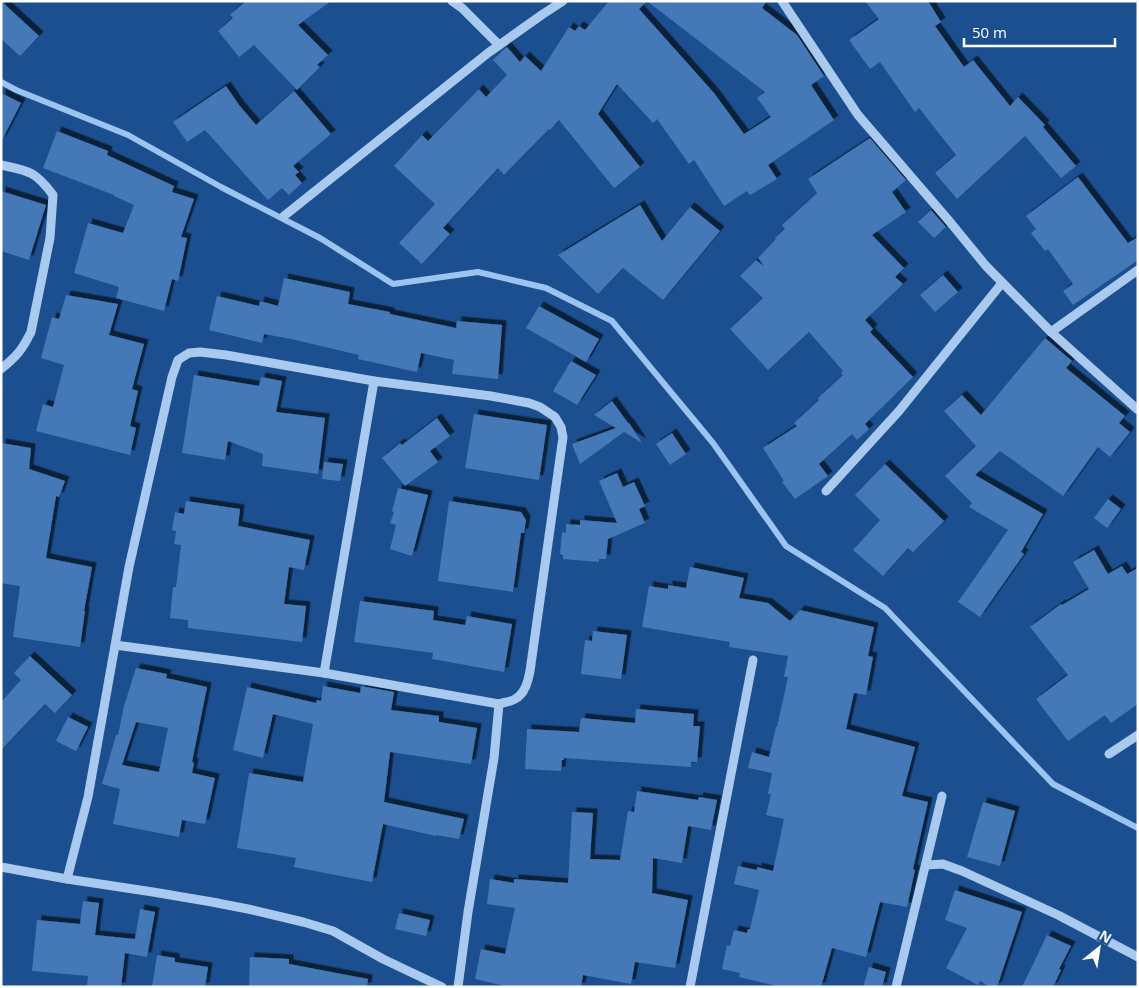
<svg xmlns="http://www.w3.org/2000/svg" width="1139" height="988" viewBox="0 0 1139 988" font-family="'Open Sans',sans-serif">
	<style>
		.lines { fill: none; stroke-linecap: round; stroke-linejoin: round }
		.stream { stroke: #9cc4f0; stroke-width: 6 }
		.building { fill: #4478b7; fill-rule: evenodd; filter: url(#shadow) }
		.minor { stroke: #a9c9ee; stroke-width: 9 }
	</style>
	<defs>
		<filter id="shadow"><feDropShadow dx="4.5" dy="-4.5" stdDeviation="0" flood-color="#0009"/></filter>
	</defs>
	<rect width="100%" height="100%" fill="#1b4f8f"/>
	<g class="lines">
		<path class="stream" d="M1,82L16,90L128,135L221,187L320,238L393,284L478,272L546,288L612,321L713,443L786,546L885,608L1053,784L1138,828"/>
	</g>
	<g class="building">
		<path d="M1,1L39,36L20,56L1,39Z"/>
		<path d="M246,1H331L298,25L328,55L317,65L320,67L297,90L254,45L239,57L218,31L233,18L230,15Z"/>
		<path d="M609,1H647L639,9L714,93L744,134L771,117L757,98L765,92L647,1H767L762,8L797,35L824,76L811,85L834,120L768,165L777,179L750,195L747,191L724,206L694,160L689,164L657,119L653,123L617,84L598,114L640,167L614,188L559,120L550,130L549,129L504,175L498,168L443,228L450,234L422,264L399,243L435,204L394,166L422,135L428,141L479,89L486,97L507,75L493,60L503,50L507,47L520,62L525,56L541,71L569,27L575,31L579,26L585,30Z"/>
		<path d="M865,1H928L941,22L935,26L964,67L973,60L1010,106L1018,97L1045,125L1043,127L1076,166L1061,178L1025,136L957,199L935,173L956,155L919,108L915,112L880,62L870,69L849,40L879,19Z"/>
		<path d="M226,86L239,105L256,125L294,91L331,134L293,166L299,172L295,175L302,183L289,195L282,188L268,200L205,130L187,142L173,122Z"/>
		<path d="M1,93L21,103L1,142Z"/>
		<path d="M57,131L108,151L107,155L174,186L172,192L194,199L181,237L187,238L178,281L172,279L164,311L116,298L119,287L74,273L88,223L123,233L134,205L114,196V195L43,168Z"/>
		<path d="M870,138L906,180L892,192L906,212L872,235L904,268L895,277L903,284L865,320L873,329L870,332L913,377L865,424L869,429L857,440L852,434L819,464L828,476L795,499L782,482L784,481L763,448L797,426L794,423L819,400L818,398L843,375L841,373L843,371L809,332L768,370L730,329L763,298L740,276L756,260L764,266L758,258L776,239L775,238L785,229L782,225L817,193L808,179Z"/>
		<path d="M1078,177L1128,243L1138,237V260L1073,305L1063,291L1073,284L1048,249L1045,251L1031,233L1036,229L1026,216Z"/>
		<path d="M1,191L46,205L29,260L1,251Z"/>
		<path d="M640,205L662,241L690,207L720,231L663,300L623,268L598,294L558,255Z"/>
		<path d="M931,210L946,227L934,238L918,222Z"/>
		<path d="M943,275L958,292L935,312L920,295Z"/>
		<path d="M284,278L350,292L348,304L390,312V314L456,328L457,321L502,325L498,379L452,374L454,360L421,353L417,372L358,359L359,355L291,339L264,334L262,343L209,330L217,296L259,306L260,301L278,306Z"/>
		<path d="M66,295L118,304L109,335L144,344L132,389L138,391L130,426L136,428L130,455L36,431L43,404L53,407L64,365L41,358L52,317L59,319Z"/>
		<path d="M539,306L599,339L586,362L526,328Z"/>
		<path d="M1045,338L1072,361L1066,368L1125,416L1119,423L1130,432L1110,457L1098,447L1063,496L1000,451L975,475L1043,514L1021,552L1024,554L980,617L958,602L1008,530L969,507L972,503L945,476L976,446L944,411L962,395L981,415Z"/>
		<path d="M571,361L596,375L577,405L553,391Z"/>
		<path d="M194,375L259,386L261,377L282,381L276,412L325,418L318,474L262,466L263,454L228,441L225,460L182,453Z"/>
		<path d="M612,401L628,423H629L642,443L624,432L580,464L572,444L616,428L594,415Z"/>
		<path d="M474,414L547,425L539,480L465,468Z"/>
		<path d="M437,418L450,436L430,451L438,462L405,486L382,458L400,443L402,445Z"/>
		<path d="M672,433L686,454L670,465L656,444Z"/>
		<path d="M1,443L31,448L29,469L65,481L59,497L56,496L46,558L92,567L84,611H85L80,647L13,637L20,586L1,583Z"/>
		<path d="M324,462L343,464L340,481L322,479Z"/>
		<path d="M885,464L944,521L913,552L908,548L883,576L853,550L880,520L855,495Z"/>
		<path d="M617,473L623,487L634,482L645,506L639,509L645,523L608,539L606,559H599V562L563,559V555L560,554L562,532L566,533V524L580,525V520L617,523L599,481Z"/>
		<path d="M398,488L428,495L412,556L390,549L396,525L390,523L394,512L392,511Z"/>
		<path d="M1108,499L1121,509L1107,528L1094,518Z"/>
		<path d="M186,501L240,509L238,526L310,540L304,570L289,567L284,604L306,606L302,642L188,628V620L170,618L173,587H176L181,545L174,544L176,531L172,530L175,512L184,514Z"/>
		<path d="M449,501L521,512L526,520L524,533H521L513,592L438,581Z"/>
		<path d="M1094,550L1108,574L1122,566L1127,574L1138,568V704L1111,723L1105,715L1068,741L1036,699L1068,675L1030,627L1061,604L1062,605L1089,589L1073,562Z"/>
		<path d="M690,567L744,578L739,598L768,603L790,621L800,610L874,627L868,656L873,657L866,695L854,693L846,729L915,747L902,796L928,802L913,869L915,870L907,907L880,902L866,957L832,948L821,987H781L739,977L740,973L722,969L727,945L730,946L734,930L747,933L748,929H750L759,890L734,884L738,866L757,870V867L773,871L784,819L766,815L771,794H768L772,773L748,768L752,752L769,757L776,727H777L788,677H784L788,656L729,647L730,642L642,627L649,586L668,589V585L686,588Z"/>
		<path d="M360,601L434,611L433,620L465,625L467,616L512,624L504,672L432,659L433,653L354,642Z"/>
		<path d="M593,631L627,635L621,679L581,674L585,640L592,641Z"/>
		<path d="M30,656L72,695L55,713L45,704L1,750V702L21,680L14,673Z"/>
		<path d="M136,668L167,674L166,678L207,687L192,762L194,763L192,773L215,778L205,824L182,820L179,837L113,824L120,789L102,784L116,735H118L124,706ZM136,722L168,728L159,772L122,765Z"/>
		<path d="M323,686L360,693L361,686L394,692L391,710L439,716V722L477,728L471,764L390,752L384,802L464,819L459,839L436,835V836L383,824L372,882L294,867L296,858L237,848L249,773L303,782L313,724L273,714L263,758L233,750L247,687L316,703L317,700L321,701Z"/>
		<path d="M636,709L694,714L693,726H700L697,762H691V767L564,758V760H562L561,771L525,769L527,729L579,732L581,718L635,723Z"/>
		<path d="M68,717L88,727L76,751L56,741Z"/>
		<path d="M637,791L698,800L699,797L717,800L711,830L688,826L682,863L653,858L652,893L688,900L675,968L635,962L631,984L583,975L581,987H509L475,979L481,949L505,954L515,908L487,904L490,879L514,883V879L568,883L572,812L593,813L590,859L620,860L628,811L634,812Z"/>
		<path d="M983,802L1015,811L1000,866L967,857Z"/>
		<path d="M955,890L1022,912L997,987H990L980,981L978,985L946,968L967,928L945,920Z"/>
		<path d="M83,901L99,903L95,935L135,939L140,909L155,912L147,957L125,953L121,987H87L88,976L32,971L37,920L80,924Z"/>
		<path d="M399,913L430,920L426,936L395,929Z"/>
		<path d="M1047,935L1071,946L1059,969L1061,970L1053,987H1022Z"/>
		<path d="M157,955L175,958V962L208,967L205,987H152Z"/>
		<path d="M250,957L289,959V964L368,979L367,987H249Z"/>
		<path d="M869,967L886,972L882,987H863Z"/>
	</g>
	<g class="lines">
		<g class="minor">
			<path d="M452,1L462,8L499,45"/>
			<path d="M782,1L858,115L950,222L986,266L1051,332L1138,410"/>
			<path d="M1,165C29,171 35,171 53,195L50,238L31,332C22,350 17,356 1,369"/>
			<path d="M284,216L488,53L543,14L563,1"/>
			<path d="M1051,332L1138,270"/>
			<path d="M826,491L899,411L1002,283"/>
			<path d="M324,673L374,381"/>
			<path d="M1109,754L1138,735"/>
			<path d="M926,865L943,864L962,871L1058,915L1138,957"/>
			<path d="M1,867L67,879L153,892L212,902L248,909L303,922L333,931L383,959L442,987"/>
			<path d="M67,879L88,797L129,567L172,377L178,360L189,353L200,352L226,355L374,381L491,396L529,403L540,407L555,417L561,427L563,437L530,671C528,681 525,694 515,699C511,702 504,702 499,704L324,673L115,645"/>
			<path d="M458,987L468,912L494,758L499,704"/>
			<path d="M690,987L753,660"/>
			<path d="M896,987L942,796"/>
		</g>
	</g>
	<rect width="1139" height="988" fill="none" stroke="#ffffff" stroke-width="5"/>
	<g transform="translate(1099 948) rotate(30)" stroke="#1b4f8f" stroke-width="4" paint-order="stroke">
	<path d="M0-4L9 19L0 12L-9 19Z" fill="#ffffff"/>
	<text y="-8" font-size="14" font-weight="bold" text-anchor="middle" fill="#ffffff">N</text>
	</g>
	<path d="M964 38v8h151v-8" fill="none" stroke="#ffffff" stroke-width="2.5"/>
	<text x="972" y="38" font-size="15" fill="#ffffff" stroke="#1b4f8f" stroke-width="4" paint-order="stroke">50 m</text>
</svg>
